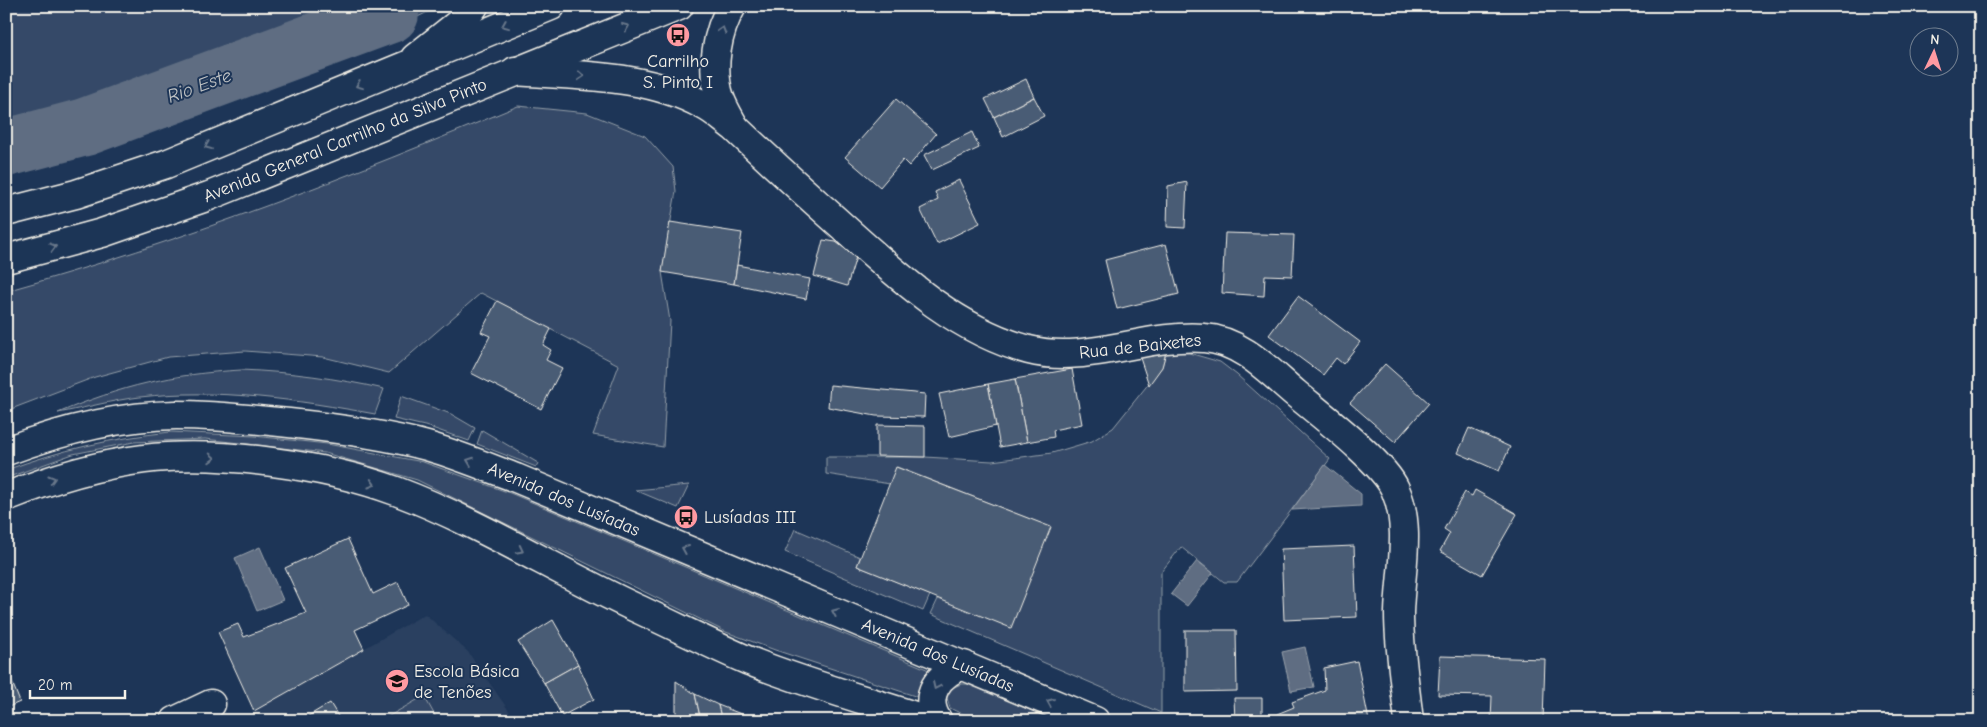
<svg xmlns="http://www.w3.org/2000/svg" width="1987" height="727" viewBox="0 0 1987 727" font-family="'Comic Neue',sans-serif">
	<style>
		.built { fill: #2a4060 }
		.green { fill: #354a67; stroke: #949ea8 }
		.water { fill: #5e6d82; stroke: #9aa2ab }
		.lines { fill: none; stroke-linecap: round; stroke-linejoin: round }
		.river { stroke: #5e6d82; stroke-width: 58 }
		.building { fill: #485b74; stroke: #f4f1e8 }
		.street-casing { stroke: #f4f1e8; stroke-width: 31 }
		.secondary-casing { stroke: #f4f1e8; stroke-width: 31 }
		.primary-casing { stroke: #f4f1e8; stroke-width: 31 }
		.street { stroke: #1d3557; stroke-width: 28 }
		.secondary { stroke: #1d3557; stroke-width: 28 }
		.primary { stroke: #1d3557; stroke-width: 28 }
		.oneway { stroke: #68778a }
		.labels { text-anchor: middle; stroke-width: 4; stroke-linejoin: round; paint-order: stroke }
		.poi-label { font-size: 18px; fill: #f4f1e8; stroke: #1d3557; text-anchor: start }
		.street-label { font-size: 18px; fill: #f4f1e8; stroke: #1d3557 }
		.water-label { font-size: 19px; font-style: italic; fill: #c0c3c4; stroke: #1d3557 }
	</style>
	<rect width="100%" height="100%" fill="#1d3557"/>
	<filter id="ink" filterUnits="userSpaceOnUse"><feTurbulence type="fractalNoise" baseFrequency=".02" numOctaves="2"/><feDisplacementMap in="SourceGraphic" scale="10" xChannelSelector="R" yChannelSelector="G"/><feConvolveMatrix kernelMatrix="1 2 1 2 8 2 1 2 1" color-interpolation-filters="sRGB"/></filter>
	<g filter="url(#ink)">
		<path class="built" d="M425,614L468,652L516,721H260L254,711Z"/>
		<g class="green">
			<path d="M6,6H440L307,71L169,126L6,170Z"/>
			<path d="M518,106L587,113L645,136L673,167L676,191L662,272L670,321L663,447L593,435L619,365L481,293L389,373L323,357L245,351L168,357L95,377L6,411V291C182,242 350,176 518,106Z"/>
			<path d="M1166,352L1189,353L1220,362L1237,375L1330,459L1237,582H1224L1181,547L1161,572V713L931,614L938,599L1050,527L897,467L890,484L826,474V457H925L992,461L1052,453L1092,441L1113,428L1162,367Z"/>
			<path d="M241,370C290,372 336,378 384,389L375,414C298,400 218,388 140,397C113,400 85,408 58,413C121,386 172,374 241,370Z"/>
			<path d="M401,396L451,414L475,428L469,441L429,427L394,419Z"/>
			<path d="M482,430L538,463L536,467L477,444Z"/>
			<path d="M170,432L254,436L327,444L423,462L510,493L929,670L918,697L775,650L726,632L417,480L325,453L205,439L134,442L73,454L6,478V470C60,450 113,438 170,432Z"/>
			<path d="M689,485L678,508L635,490Z"/>
			<path d="M795,529L860,557L857,566L930,595L923,611L785,552Z"/>
			<path d="M961,684H967L1044,716L1042,721C1010,721 978,724 950,708L947,698L950,689Z"/>
			<path d="M424,696L438,721H385L384,719Z"/>
		</g>
		<g class="water">
			<path d="M1325,465L1361,494V506L1292,510Z"/>
			<path d="M260,547L283,600L257,611L235,558Z"/>
			<path d="M1197,561L1213,573L1187,606L1171,594Z"/>
			<path d="M1305,647L1314,687L1291,691L1282,652Z"/>
		</g>
		<g class="lines">
			<path class="river" d="M6,148L85,127L390,14"/>
		</g>
		<g class="building">
			<path d="M1026,79L1034,97L994,117L985,99Z"/>
			<path d="M1034,97L1044,116L1003,137L994,117Z"/>
			<path d="M896,99L936,134L909,166L903,160L880,187L845,157Z"/>
			<path d="M972,132L979,148L932,170L924,155Z"/>
			<path d="M959,180L980,223L937,244L920,209L938,200L935,192Z"/>
			<path d="M1187,182L1185,228L1167,227L1168,186Z"/>
			<path d="M670,222L742,233L734,284L662,272Z"/>
			<path d="M1225,233L1294,235L1292,276L1265,275L1264,296L1222,293Z"/>
			<path d="M823,240L836,242L856,257L847,286L814,276Z"/>
			<path d="M1166,244L1179,294L1117,309L1105,260Z"/>
			<path d="M737,265L810,279L806,299L734,284Z"/>
			<path d="M1298,296L1360,342L1343,364L1336,358L1323,375L1269,335Z"/>
			<path d="M497,301L551,329L543,345L551,350L546,360L562,368L541,409L471,373L490,336L481,332Z"/>
			<path d="M1166,352L1162,367L1149,385L1139,355Z"/>
			<path d="M1385,364L1429,403L1395,442L1350,403Z"/>
			<path d="M1072,369L1082,424L1053,430L1054,437L1027,442L1015,379Z"/>
			<path d="M1015,379L1027,442L1000,447L988,384Z"/>
			<path d="M988,384L996,426L949,437L939,394Z"/>
			<path d="M830,385L925,394L924,417L876,416L828,407Z"/>
			<path d="M877,425L925,426V457L877,456Z"/>
			<path d="M1469,428L1510,447L1499,471L1458,453Z"/>
			<path d="M896,467L1051,527L1011,628L857,566Z"/>
			<path d="M1475,490L1517,514L1482,575L1440,551L1450,533L1444,529L1465,492L1472,496Z"/>
			<path d="M348,539L373,594L398,582L408,605L355,630L364,649L254,711L218,632L238,624L244,637L306,613L285,568Z"/>
			<path d="M1354,546L1357,617L1284,620L1281,549Z"/>
			<path d="M553,620L578,664L544,683L518,642Z"/>
			<path d="M1185,630H1236L1237,691L1185,692Z"/>
			<path d="M1440,656L1545,659L1543,721H1491L1492,696L1438,695Z"/>
			<path d="M1357,661L1369,721H1280L1277,714L1294,707L1292,702L1325,690L1324,668Z"/>
			<path d="M578,664L594,699L562,716L544,683Z"/>
			<path d="M6,667L20,702L6,708Z"/>
			<path d="M676,681L695,694L701,721H676Z"/>
			<path d="M695,694L718,705L722,721H701Z"/>
			<path d="M1234,698H1262V721H1235Z"/>
			<path d="M330,703L341,721H300Z"/>
			<path d="M718,705L746,716L747,721H722Z"/>
			<path d="M7,707L13,721H6Z"/>
			<path d="M746,716L769,721H747Z"/>
		</g>
		<g class="lines">
			<g class="street-casing">
				<g id="street">
					<path d="M732,6C717,31 710,69 720,98C723,107 729,117 734,126"/>
					<path d="M415,58L463,20L474,6"/>
					<path d="M515,71C578,76 647,74 703,105C714,110 724,120 734,127C770,161 805,193 841,225C897,275 954,330 1029,350C1087,365 1146,333 1204,338C1240,340 1269,371 1295,393C1320,414 1383,462 1395,489C1412,527 1400,573 1399,613C1399,649 1405,685 1409,721"/>
					<path d="M175,721L211,704"/>
				</g>
			</g>
			<g class="secondary-casing">
				<g id="secondary">
					<path d="M6,451C60,431 118,416 176,415C214,415 252,419 289,423C335,428 383,434 427,446C458,455 487,467 516,478L1095,721"/>
					<path d="M6,497C50,479 96,465 144,459C219,450 325,465 396,491C479,522 556,571 636,608C673,625 710,644 747,660C807,684 869,701 930,721"/>
					<path d="M938,721C921,696 939,673 964,665"/>
				</g>
			</g>
			<g class="primary-casing">
				<g id="primary">
					<path d="M6,212L76,194L166,164L551,6"/>
					<path d="M6,259L102,233L209,196L679,6"/>
				</g>
			</g>
			<use href="#street" class="street"/>
			<use href="#secondary" class="secondary"/>
			<use href="#primary" class="primary"/>
		</g>
		<defs><path id="oneway-chevron" d="M-2-3.5L2.5 0L-2 3.5" fill="none" stroke-width="1.6" stroke-linecap="round" stroke-linejoin="round" transform="scale(1.25)"/></defs>
		<g class="oneway">
			<use href="#oneway-chevron" transform="translate(505 25) rotate(158)"/>
			<use href="#oneway-chevron" transform="translate(626 27) rotate(-22)"/>
			<use href="#oneway-chevron" transform="translate(722 30) rotate(-73)"/>
			<use href="#oneway-chevron" transform="translate(581 76) rotate(5)"/>
			<use href="#oneway-chevron" transform="translate(359 85) rotate(158)"/>
			<use href="#oneway-chevron" transform="translate(208 146) rotate(158)"/>
			<use href="#oneway-chevron" transform="translate(53 247) rotate(-15)"/>
			<use href="#oneway-chevron" transform="translate(212 458) rotate(3)"/>
			<use href="#oneway-chevron" transform="translate(470 461) rotate(-159)"/>
			<use href="#oneway-chevron" transform="translate(52 479) rotate(-16)"/>
			<use href="#oneway-chevron" transform="translate(372 484) rotate(16)"/>
			<use href="#oneway-chevron" transform="translate(685 549) rotate(-157)"/>
			<use href="#oneway-chevron" transform="translate(520 550) rotate(27)"/>
			<use href="#oneway-chevron" transform="translate(835 612) rotate(-157)"/>
			<use href="#oneway-chevron" transform="translate(936 686) rotate(115)"/>
			<use href="#oneway-chevron" transform="translate(1050 702) rotate(-157)"/>
		</g>
	</g>
	<defs>
		<g id="bus-disc" transform="scale(1.25)"><circle r="9.5" fill="#ff9aa2" stroke="#1d3557"/><path d="M-5-6H5V4H4V6H2V4H-2V6H-4V4H-5ZM-3.5-4V0h7V-4ZM-3.5 1.2v1.5H-2V1.2ZM2 1.2v1.5H3.5V1.2Z" fill="#111"/></g>
		<g id="school-disc" transform="scale(1.25)"><circle r="9.5" fill="#ff9aa2" stroke="#1d3557"/><path d="M0-5L7-2L0 1L-7-2ZM-4 1L0 2.5L4 1V4Q0 6-4 4Z" fill="#111"/></g>
	</defs>
	<g fill-rule="evenodd">
		<use href="#bus-disc" x="678" y="35"/>
		<use href="#bus-disc" x="686" y="517"/>
		<use href="#school-disc" x="397" y="681"/>
	</g>
	<g class="labels">
		<g class="poi-label">
			<text x="678" y="67" text-anchor="middle">Carrilho<tspan x="678" dy="21">S. Pinto I</tspan></text>
			<text x="704" y="523">Lusíadas III</text>
			<text x="414" y="677">Escola Básica<tspan x="414" dy="21">de Tenões</tspan></text>
		</g>
		<g class="street-label">
			<text transform="translate(345 140) rotate(-22)" y="6">Avenida General Carrilho da Silva Pinto</text>
			<text transform="translate(1140 346) rotate(-6)" y="6">Rua de Baixetes</text>
			<text transform="translate(564 499) rotate(23)" y="6">Avenida dos Lusíadas</text>
			<text transform="translate(938 655) rotate(23)" y="6">Avenida dos Lusíadas</text>
		</g>
		<g class="water-label">
			<text transform="translate(199 85) rotate(-20)" y="7">Rio Este</text>
		</g>
	</g>
	<rect width="1987" height="727" fill="none" stroke="#1d3557" stroke-width="25"/>
	<rect x="12" y="12" width="1962" height="702" fill="none" stroke="#f4f1e8" stroke-width="2" filter="url(#ink)"/>
	<g transform="translate(1934 52) rotate(4)"><circle r="24" fill="#1d3557" stroke="#738091"/>
	<path d="M0-4L9 19L0 12L-9 19Z" fill="#ff9aa2"/>
	<text y="-8" font-size="14" font-weight="bold" text-anchor="middle" fill="#f4f1e8">N</text>
	</g>
	<path d="M30 690v8h95v-8" fill="none" stroke="#f4f1e8" stroke-width="2.5"/>
	<text x="38" y="690" font-size="15" fill="#f4f1e8" stroke="#1d3557" stroke-width="4" paint-order="stroke">20 m</text>
</svg>
